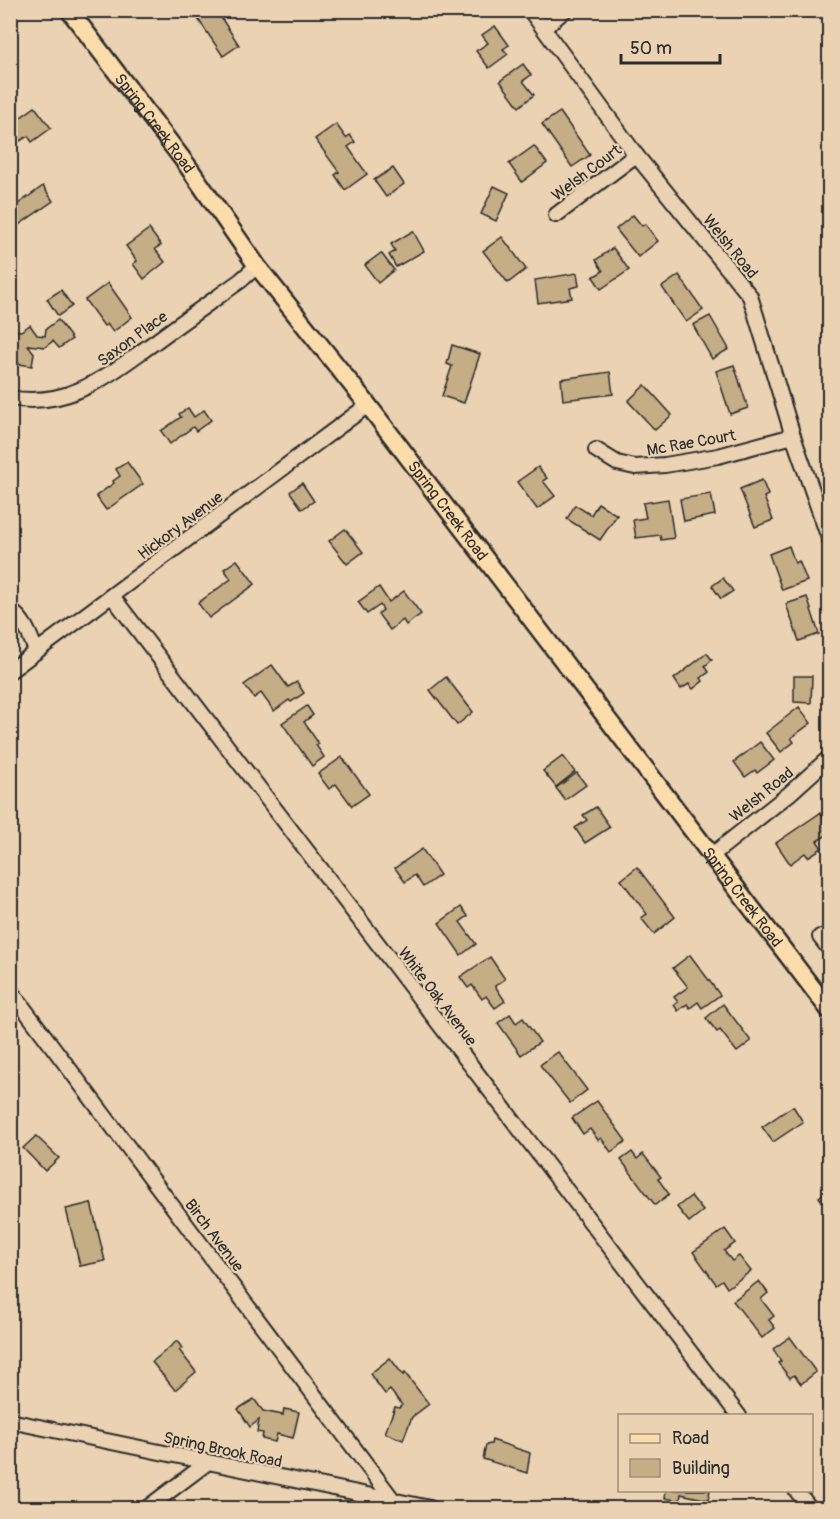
<svg xmlns="http://www.w3.org/2000/svg" width="840" height="1519" viewBox="0 0 840 1519" font-family="Pangolin,sans-serif">
	<style>
		.building { fill: #c5ad86; stroke: #2b2b2b; stroke-width: 1.5 }
		.lines { fill: none; stroke-linecap: round; stroke-linejoin: round }
		.minor-casing { stroke: #2b2b2b; stroke-width: 18 }
		.major-casing { stroke: #2b2b2b; stroke-width: 21 }
		.minor { stroke: #ead2b2; stroke-width: 14 }
		.major { stroke: #fddcac; stroke-width: 16 }
		.labels { text-anchor: middle; stroke-width: 4.5; stroke-linejoin: round; paint-order: stroke }
		.street-label { font-size: 16px; fill: #2b2b2b; stroke: #ead2b2 }
	</style>
	<rect width="100%" height="100%" fill="#ead2b2"/>
	<filter id="ink" filterUnits="userSpaceOnUse"><feTurbulence type="fractalNoise" baseFrequency=".0167" numOctaves="2"/><feDisplacementMap in="SourceGraphic" scale="12" xChannelSelector="R" yChannelSelector="G"/><feConvolveMatrix kernelMatrix="1 2 1 2 8 2 1 2 1" color-interpolation-filters="sRGB"/></filter>
	<g filter="url(#ink)">
		<g class="building">
			<path d="M192,10H216L239,45L223,56Z"/>
			<path d="M495,26L509,45L503,49L508,54L489,68L476,51L488,43L482,35Z"/>
			<path d="M523,64L531,75L523,81L534,95L519,107L500,81Z"/>
			<path d="M35,107L51,128L32,142L28,136L20,141L10,128V125Z"/>
			<path d="M560,112L590,155L572,167L542,124Z"/>
			<path d="M336,124L346,138L350,135L355,142L348,147L367,174L345,190L335,175L339,172L315,139Z"/>
			<path d="M534,146L547,163L522,182L509,164Z"/>
			<path d="M393,168L404,184L386,197L374,180Z"/>
			<path d="M43,186L53,201L10,231V210Z"/>
			<path d="M494,186L509,193L496,221L481,214Z"/>
			<path d="M633,215L642,226L645,224L658,241L638,257L616,229Z"/>
			<path d="M149,229L161,245L155,249L165,262L144,279L133,264L137,261L126,246Z"/>
			<path d="M413,231L424,251L396,267L389,255L395,251L391,244Z"/>
			<path d="M502,237L526,269L508,283L483,251Z"/>
			<path d="M613,248L629,270L601,289L593,277L603,271L596,260Z"/>
			<path d="M381,253L394,270L378,283L365,265Z"/>
			<path d="M577,273L579,286L570,288L572,298L538,303L535,280Z"/>
			<path d="M679,275L703,310L686,322L662,287Z"/>
			<path d="M108,283L132,317L113,332L107,324L104,326L85,300Z"/>
			<path d="M61,290L72,306L58,316L47,299Z"/>
			<path d="M710,316L729,349L712,359L693,325Z"/>
			<path d="M58,320L72,339L59,348L53,341L45,347L28,345L34,353L32,366L19,364L16,359L10,358V332L14,330L21,331L30,325L37,335L45,336L46,329Z"/>
			<path d="M452,345L480,354L464,403L442,396L452,366L447,364Z"/>
			<path d="M734,365L748,408L730,414L716,371Z"/>
			<path d="M610,372L613,394L563,400L561,379Z"/>
			<path d="M645,385L672,415L655,430L628,401Z"/>
			<path d="M188,408L194,417L204,410L211,420L196,431L193,427L170,444L161,431L181,417L179,414Z"/>
			<path d="M127,462L143,484L106,510L96,496L114,483L113,481L120,476L116,469Z"/>
			<path d="M538,467L547,478L543,481L555,496L537,509L517,482Z"/>
			<path d="M762,480L768,495L764,497L773,520L755,527L740,489Z"/>
			<path d="M302,483L314,501L302,509L290,492Z"/>
			<path d="M711,494L715,515L684,521L680,499Z"/>
			<path d="M668,499L674,538L661,540L660,535L636,538L633,520L646,518L643,503Z"/>
			<path d="M598,503L617,515L600,540L567,519L575,505L591,515Z"/>
			<path d="M345,529L363,552L347,564L329,541Z"/>
			<path d="M789,546L795,563L799,561L807,581L782,590L769,554Z"/>
			<path d="M237,560L255,584L209,618L198,603L231,579L224,569Z"/>
			<path d="M723,578L733,591L721,599L712,586Z"/>
			<path d="M379,587L389,602L404,591L421,614L406,625L403,620L390,630L378,614L383,610L380,605L367,614L358,602Z"/>
			<path d="M807,597L819,634L799,641L786,604Z"/>
			<path d="M707,653L712,660L705,666L709,672L701,678L703,681L693,689L689,684L681,689L674,679Z"/>
			<path d="M272,665L288,687L297,682L304,693L291,702L289,700L274,711L261,693L254,698L244,685Z"/>
			<path d="M794,676H812L811,703L794,702Z"/>
			<path d="M446,677L473,712L457,725L430,690Z"/>
			<path d="M307,706L313,715L304,722L319,744L316,745L324,757L312,766L282,723Z"/>
			<path d="M799,707L811,723L791,738L794,742L781,752L766,733Z"/>
			<path d="M760,742L774,760L757,773L755,770L745,777L734,762Z"/>
			<path d="M563,756L575,772L556,787L543,771Z"/>
			<path d="M342,757L369,794L352,806L336,784L329,789L318,774Z"/>
			<path d="M577,773L586,785L565,800L556,788Z"/>
			<path d="M596,807L610,827L585,843L575,828L587,820L583,815Z"/>
			<path d="M820,813L830,827V833L817,841L822,848L808,857L805,853L790,864L776,843Z"/>
			<path d="M422,849L440,875L423,887L415,875L405,882L395,868Z"/>
			<path d="M637,867L675,917L654,934L641,918L647,914L621,880Z"/>
			<path d="M461,907L468,916L460,922L476,944L461,955L439,923Z"/>
			<path d="M690,955L720,995L702,1008L698,1002L690,1008L687,1004L678,1011L674,1005L678,1002L674,997L688,987L673,968Z"/>
			<path d="M490,957L505,979L495,986L505,1001L495,1008L486,996L482,999L472,985L468,988L460,977Z"/>
			<path d="M723,1004L751,1041L737,1052L720,1030L717,1032L706,1018Z"/>
			<path d="M510,1014L516,1023L523,1018L540,1042L521,1055L498,1023Z"/>
			<path d="M558,1052L587,1090L570,1103L540,1065Z"/>
			<path d="M597,1101L626,1141L611,1152L601,1138L598,1140L590,1129L583,1134L572,1118Z"/>
			<path d="M793,1106L803,1122L773,1142L762,1127Z"/>
			<path d="M36,1136L59,1158L45,1171L23,1148Z"/>
			<path d="M632,1152L637,1159L643,1154L661,1177L658,1179L669,1194L655,1205L621,1160Z"/>
			<path d="M825,1192L830,1198V1201L825,1205L819,1197Z"/>
			<path d="M691,1196L703,1211L689,1222L677,1207Z"/>
			<path d="M91,1203L105,1261L80,1266L66,1209Z"/>
			<path d="M725,1229L735,1243L724,1251L732,1261L739,1256L751,1271L727,1288L722,1280L716,1284L693,1252Z"/>
			<path d="M759,1281L768,1293L761,1299L774,1316L769,1320L775,1328L762,1338L733,1301Z"/>
			<path d="M790,1337L816,1372L801,1384L794,1375L790,1378L778,1363L781,1361L773,1349Z"/>
			<path d="M177,1341L182,1348L179,1350L196,1372L175,1390L152,1362Z"/>
			<path d="M390,1358L403,1375L405,1373L429,1404L412,1417L403,1440L385,1433L395,1407L399,1408L402,1405L390,1390L385,1394L370,1374Z"/>
			<path d="M254,1399L263,1411L283,1415L284,1409L299,1412L293,1438L277,1434L275,1442L262,1439L263,1433L257,1432L259,1420L250,1427L238,1409Z"/>
			<path d="M492,1440L530,1453L527,1473L483,1459L486,1445L491,1444Z"/>
			<path d="M666,1490H710L708,1500L681,1494L680,1501L665,1498Z"/>
		</g>
		<g class="lines">
			<g class="minor-casing">
				<g id="minor">
					<path d="M530,10L636,155L750,296L793,436L830,541"/>
					<path d="M544,28L565,10"/>
					<path d="M556,215L636,155"/>
					<path d="M10,398C70,409 109,374 155,342C183,321 212,301 240,281L257,266"/>
					<path d="M596,450L617,463L635,467L665,465L718,456L793,436"/>
					<path d="M112,596L739,1416"/>
					<path d="M10,610C25,620 30,636 36,651"/>
					<path d="M10,671L368,405"/>
					<path d="M712,855L789,794L830,757"/>
					<path d="M820,937L830,950"/>
					<path d="M10,990L393,1500"/>
					<path d="M10,1421L430,1508"/>
					<path d="M796,1490L810,1508"/>
					<path d="M147,1508L207,1463"/>
				</g>
			</g>
			<g class="major-casing">
				<g id="major">
					<path id="s1" d="M69,10L187,165L257,266L368,405L830,1011"/>
				</g>
			</g>
			<use href="#minor" class="minor"/>
			<use href="#major" class="major"/>
		</g>
	</g>
	<g class="labels">
		<g class="street-label">
			<text dy="6" stroke="none"><textPath href="#s1" startOffset="142">Spring Creek Road</textPath></text>
			<text transform="translate(586 172) rotate(-37)" y="6">Welsh Court</text>
			<text transform="translate(731 246) rotate(51)" y="6">Welsh Road</text>
			<text transform="translate(132 338) rotate(-36)" y="6">Saxon Place</text>
			<text transform="translate(691 442) rotate(-10)" y="6">Mc Rae Court</text>
			<text dy="6" stroke="none"><textPath href="#s1" startOffset="628">Spring Creek Road</textPath></text>
			<text transform="translate(180 525) rotate(-37)" y="6">Hickory Avenue</text>
			<text transform="translate(761 794) rotate(-39)" y="6">Welsh Road</text>
			<text dy="6" stroke="none"><textPath href="#s1" startOffset="1114">Spring Creek Road</textPath></text>
			<text transform="translate(438 996) rotate(53)" y="6">White Oak Avenue</text>
			<text transform="translate(215 1235) rotate(53)" y="6">Birch Avenue</text>
			<text transform="translate(223 1449) rotate(12)" y="6">Spring Brook Road</text>
		</g>
	</g>
	<rect width="840" height="1519" fill="none" stroke="#ead2b2" stroke-width="36"/>
	<rect x="18" y="18" width="804" height="1483" fill="none" stroke="#2b2b2b" stroke-width="2" filter="url(#ink)"/>
	<rect x="618" y="1414" width="195" height="78" fill="#ead2b2" stroke="#9e8f7c" stroke-width="1.5"/>
	<rect x="630" y="1434" width="30" height="9" fill="#fddcac" stroke="#9e8f7c" stroke-width="1.5"/>
	<text x="672" y="1444" font-size="18" fill="#2b2b2b">Road</text>
	<rect x="630" y="1459" width="30" height="18" fill="#c5ad86" stroke="#9e8f7c" stroke-width="1.5"/>
	<text x="672" y="1474" font-size="18" fill="#2b2b2b">Building</text>
	<path d="M621 54v9h99v-9" fill="none" stroke="#2b2b2b" stroke-width="3"/>
	<text x="630" y="54" font-size="18" fill="#2b2b2b" stroke="#ead2b2" stroke-width="4.5" paint-order="stroke">50 m</text>
</svg>
